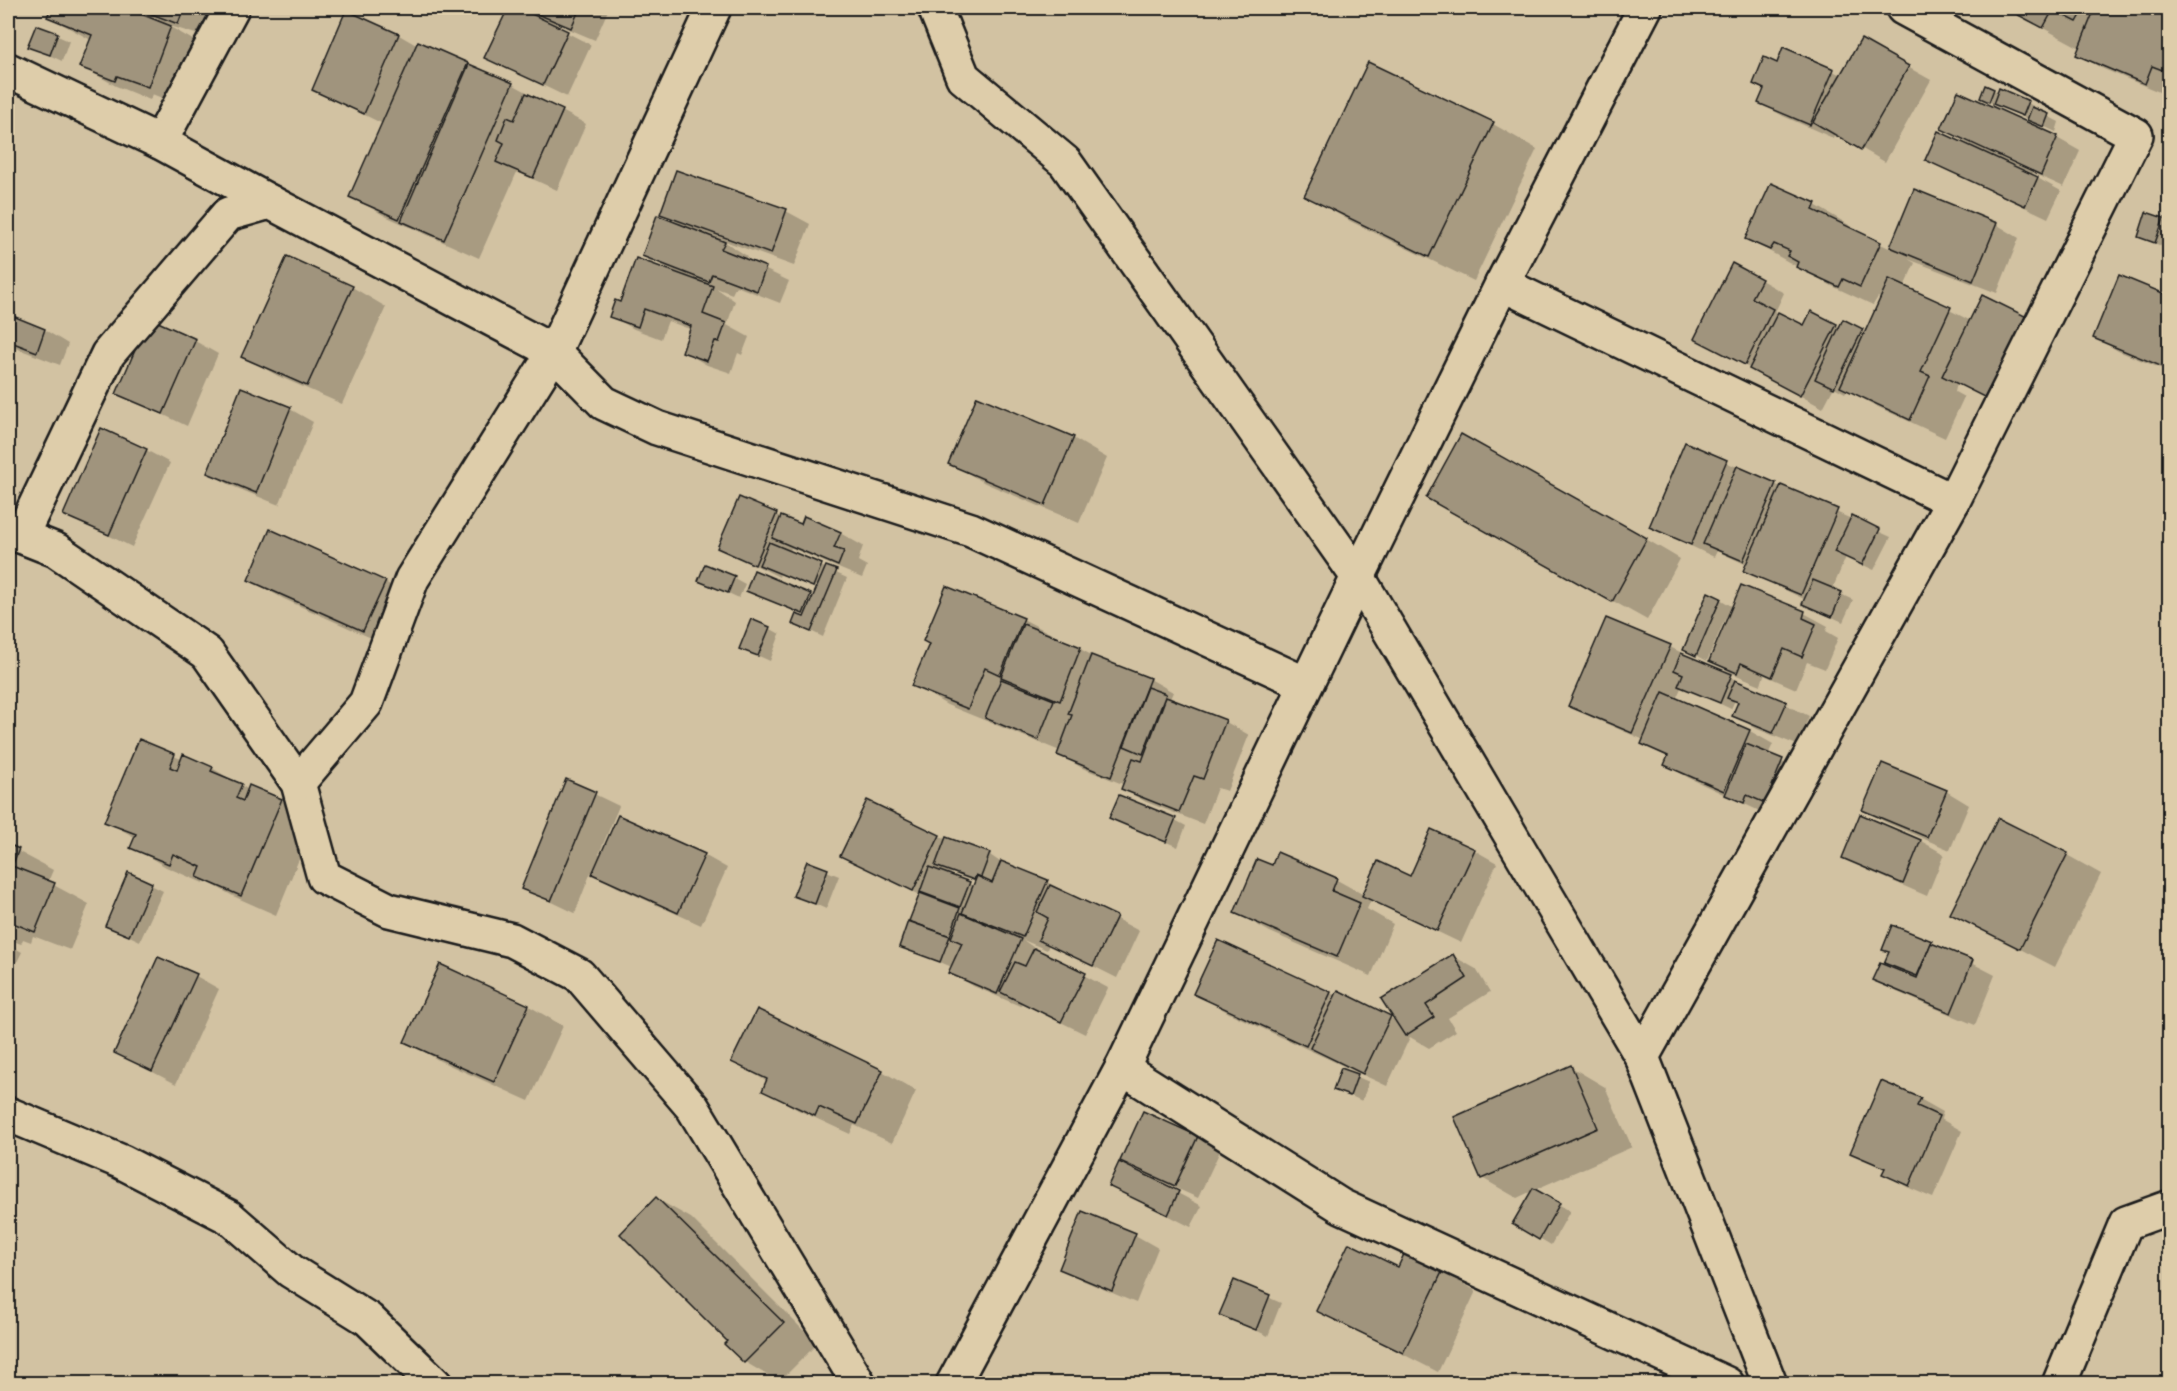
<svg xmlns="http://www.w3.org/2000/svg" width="2177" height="1391" viewBox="0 0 2177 1391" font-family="Delius,sans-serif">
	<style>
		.shadow { fill: #0003; fill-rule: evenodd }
		.building { fill: #a0947d; stroke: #1c1c1c; stroke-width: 1.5 }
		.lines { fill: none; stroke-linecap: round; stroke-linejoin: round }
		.minor-casing { stroke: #1c1c1c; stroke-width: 38 }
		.minor { stroke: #decdaa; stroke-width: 33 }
	</style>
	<rect width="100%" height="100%" fill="#d2c2a2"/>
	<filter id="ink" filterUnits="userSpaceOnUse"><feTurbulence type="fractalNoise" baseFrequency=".0167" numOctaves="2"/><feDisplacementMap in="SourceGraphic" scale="12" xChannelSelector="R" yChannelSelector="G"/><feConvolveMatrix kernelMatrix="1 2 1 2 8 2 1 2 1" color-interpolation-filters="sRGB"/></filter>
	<g filter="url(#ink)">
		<g class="shadow">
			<path d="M52,8H213L202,36L167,25L205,47L182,106L152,94L150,100L116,86L81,66L91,40L49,17Z"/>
			<path d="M510,8L536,17L537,15L524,8H609L595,40L557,24L556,27L591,45L567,97L486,58Z"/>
			<path d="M669,8H711L704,23Z"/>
			<path d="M2006,8H2163L2170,10L2169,96L2101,68L2078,54L2080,48Z"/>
			<path d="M37,27L69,41L62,61L29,46Z"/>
			<path d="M399,35L418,46L419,43L512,84L586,124L557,190L517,172L479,258L385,216L351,196L383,124L314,90Z"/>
			<path d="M1861,41L1931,80L1885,162L1835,133L1833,138L1783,116L1760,103L1778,65L1833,71L1841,75Z"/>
			<path d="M1993,90L2028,103L2039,109L2038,111L2059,122L2056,132L1981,98Z"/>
			<path d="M1493,124L1537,149L1474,281L1350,221L1306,195Z"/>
			<path d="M1943,129L2057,138L2080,151L2064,187L2033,173L2032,175L2061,191L2048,218L1927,160L1971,148L1972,146Z"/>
			<path d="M677,172L786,211L810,224L794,266L722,240L747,256L745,260L789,281L780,303L736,286L732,294L716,288L735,301L727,325L749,337L742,355L738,353L731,373L707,365L684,352L692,330L668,321L661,339L634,329L611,316L621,304L671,271L644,255L679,223L662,213Z"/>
			<path d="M1915,191L1996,224L2019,238L1997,293L1908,259L1915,263L1904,287L1971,321L1955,392L1964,397L1945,438L1876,406L1847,390L1845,393L1834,387L1823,408L1696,339L1761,280L1784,293L1775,312L1780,315L1804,327L1836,325L1866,332L1882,299L1878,297L1873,305L1832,286L1747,239L1815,205L1849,225L1848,228L1891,249Z"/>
			<path d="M2163,220L2170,223L2166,248L2140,237Z"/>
			<path d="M352,287L386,307L342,404L278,376L243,356Z"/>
			<path d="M2170,298V372L2118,351L2095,337Z"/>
			<path d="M8,316L45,330L68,344L60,365L8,345Z"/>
			<path d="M195,341L218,354L187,426L118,393Z"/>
			<path d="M290,409L313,422L279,505L232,486L208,472Z"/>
			<path d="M1073,438L1107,458L1079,523L985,483L950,463Z"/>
			<path d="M1686,444L1891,537L1874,570L1846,557L1832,590L1853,600L1843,622L1804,604L1806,600L1745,571L1747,565L1717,551L1714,557L1651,527Z"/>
			<path d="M146,450L170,463L132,547L65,514Z"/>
			<path d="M740,499L802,526L840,533L863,546L858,561L867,566L862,578L791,548L790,552L847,578L823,637L794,623L805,619L807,616L748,591L814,598L818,590L780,574L779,577L719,547Z"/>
			<path d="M1462,517L1646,539L1680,559L1647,620Z"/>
			<path d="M734,578L745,584L739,598L700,580Z"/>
			<path d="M250,580L385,582L419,602L398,650L284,599Z"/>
			<path d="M1720,599L1733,607L1804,613L1828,626L1826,631L1838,638L1825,669L1807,662L1796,689L1764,675L1761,685L1734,674L1711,661L1728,620L1725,619L1707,661L1696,655Z"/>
			<path d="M1023,619L1101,660L1150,679L1173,692L1170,699L1176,703L1226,722L1249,735L1227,791L1217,788L1203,824L1146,802L1123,789L1125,785L1082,768L1059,754L1060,751L947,705L913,685Z"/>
			<path d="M769,628L780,634L770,661L741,648Z"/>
			<path d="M1670,647L1809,716L1797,745L1757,729L1734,715L1739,703L1735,700L1731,709L1682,686L1676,699L1750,731L1773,744L1768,755L1806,774L1768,815L1689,778L1666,765L1669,758L1643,744L1644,740L1593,718L1570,705Z"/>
			<path d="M140,741L183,760L212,768L249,790L281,800L315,820L276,915L233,896L204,880L203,883L166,867L132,847L136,838L106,821Z"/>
			<path d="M567,781L619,806L599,854L704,855L727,868L701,925L617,887L591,872L575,913L523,888Z"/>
			<path d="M1946,791L1969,805L1950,850L1887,823L1864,810Z"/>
			<path d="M868,802L947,840L990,855L1000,862L1047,882L1139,931L1117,978L1049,944L1047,950L1023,940L1040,952L1108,988L1085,1034L1022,1003L1020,1006L973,986L950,972L952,967L901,946L920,895L842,855ZM951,873L976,882L974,886L950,876Z"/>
			<path d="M1861,816L1921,841L1944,854L1927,896L1867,870L1844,857Z"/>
			<path d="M1111,818L1175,820L1186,826L1178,847Z"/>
			<path d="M8,846L53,870L48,882L89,904L70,950L33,936L31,942L23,939L21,944L8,939Z"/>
			<path d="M1474,850L1497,863L1461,943L1371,900L1367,909L1393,924L1371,976L1270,932L1236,913L1273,867L1278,854L1337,880L1364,895Z"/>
			<path d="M2067,855L2101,874L2055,967L1952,914Z"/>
			<path d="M807,863L839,876L826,909L795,895Z"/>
			<path d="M129,874L163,891L140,941L106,925Z"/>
			<path d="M1931,942L1995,975L1975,1025L1897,992L1874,979L1900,973L1886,962Z"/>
			<path d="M8,944L22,952L17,962L8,958Z"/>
			<path d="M1453,956L1476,969L1490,992L1448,1018L1456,1031L1429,1048L1410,1037L1387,1086L1229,1013L1195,993H1330L1397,1021Z"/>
			<path d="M441,966L529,1006L563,1026L529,1101L440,1061L406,1041Z"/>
			<path d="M196,976L219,989L176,1084L116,1053Z"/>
			<path d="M733,1062L882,1071L916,1091L892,1143L854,1125L850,1134L798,1110L764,1090L768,1082Z"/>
			<path d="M1571,1067L1605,1087L1632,1147L1534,1190L1570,1211L1551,1245L1514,1223L1532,1191L1517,1198L1482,1178Z"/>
			<path d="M1342,1070L1369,1082L1362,1101L1335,1089Z"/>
			<path d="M1920,1099L1943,1112L1941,1119L1962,1131L1933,1198L1907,1187L1884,1174L1886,1170L1852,1152Z"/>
			<path d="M1197,1138L1220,1151L1198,1198L1156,1179L1155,1181L1202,1206L1191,1227L1110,1186L1149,1176L1122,1160Z"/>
			<path d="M657,1199L691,1218L817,1344L779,1382L745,1362L729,1341Z"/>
			<path d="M1135,1235L1158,1248L1136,1303L1084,1281L1061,1268Z"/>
			<path d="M1399,1269L1442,1271L1476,1291L1438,1372L1318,1311Z"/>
			<path d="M1234,1282L1281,1303L1268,1336L1221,1314Z"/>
		</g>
		<g class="building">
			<path d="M51,8H132L131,10L171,26L148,87L117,76L115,81L79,67L92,35L47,17Z"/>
			<path d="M136,8H184L178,24Z"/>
			<path d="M508,8H519L568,31L543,85L484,58Z"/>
			<path d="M523,8H580L571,28Z"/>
			<path d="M2005,8H2085L2077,22L2053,10L2043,28Z"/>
			<path d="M2095,8H2170V60L2165,71L2152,66L2145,84L2076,55Z"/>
			<path d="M346,10L399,34L364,114L312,90Z"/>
			<path d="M36,25L58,33L50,55L27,47Z"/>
			<path d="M1861,39L1909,66L1861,150L1813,122Z"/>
			<path d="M418,41L468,63L399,219L349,197Z"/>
			<path d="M1783,47L1834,69L1810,125L1758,103L1764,89L1753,84L1764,57L1777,63Z"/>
			<path d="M1368,62L1494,122L1429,257L1304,196Z"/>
			<path d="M469,64L513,83L444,240L401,221Z"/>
			<path d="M1985,85L1994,89L1989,102L1980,98Z"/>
			<path d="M1999,88L2029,101L2023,116L1993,104Z"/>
			<path d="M1958,91L2058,136L2041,175L1941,129Z"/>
			<path d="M526,93L563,110L533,178L496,162L504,143L498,140L507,117L514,120Z"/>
			<path d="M2032,107L2049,114L2044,127L2027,120Z"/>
			<path d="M1938,131L2038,177L2025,206L1925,160Z"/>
			<path d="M676,170L787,209L771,254L660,214Z"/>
			<path d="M1771,183L1816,203L1813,210L1881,242L1860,287L1843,279L1839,287L1796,267L1798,262L1787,256L1790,251L1774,244L1770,250L1745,239Z"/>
			<path d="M1914,189L1997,223L1973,281L1890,247Z"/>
			<path d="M2146,212L2164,218L2155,243L2138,237Z"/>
			<path d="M657,215L725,242L721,249L766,267L757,291L712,274L709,282L642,256Z"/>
			<path d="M287,256L353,286L307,386L241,357Z"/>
			<path d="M636,258L713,286L703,314L726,323L719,342L715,341L707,361L682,352L691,326L644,309L638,327L609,317L615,300L620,302Z"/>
			<path d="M1732,263L1762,279L1752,298L1773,309L1745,365L1694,339Z"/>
			<path d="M2119,275L2170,296V370L2093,338Z"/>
			<path d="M1889,279L1951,307L1921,372L1930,376L1910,420L1840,387Z"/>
			<path d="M1982,295L2029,318L1988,399L1942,376Z"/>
			<path d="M1811,311L1837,324L1800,396L1749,369L1778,312L1804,325Z"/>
			<path d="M8,314L45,329L37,352L8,341Z"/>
			<path d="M149,318L196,339L163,414L116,394Z"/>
			<path d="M1843,319L1863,329L1834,388L1815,379Z"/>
			<path d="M241,387L291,407L256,493L207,473Z"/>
			<path d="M977,396L1074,437L1045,505L948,464Z"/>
			<path d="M101,428L147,449L109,535L63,515Z"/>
			<path d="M1461,434L1647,538L1612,602L1426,498Z"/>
			<path d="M1685,442L1727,460L1691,545L1649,527Z"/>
			<path d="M1737,466L1776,483L1743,561L1703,544Z"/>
			<path d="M1781,485L1838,509L1801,595L1743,571Z"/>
			<path d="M739,497L777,513L755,565L717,548Z"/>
			<path d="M1852,515L1880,529L1862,565L1834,552Z"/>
			<path d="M781,516L801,524L804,516L841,532L834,548L844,551L838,566L772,538Z"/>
			<path d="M270,529L386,581L363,631L248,580Z"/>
			<path d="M769,542L822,564L813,587L759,565Z"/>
			<path d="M705,564L735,576L728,593L698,581Z"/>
			<path d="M826,566L837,570L811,632L792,624L796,614L804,617Z"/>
			<path d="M754,570L811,594L803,614L746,591Z"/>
			<path d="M1813,580L1842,592L1832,617L1802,604Z"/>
			<path d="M1741,585L1805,611L1803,618L1816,624L1802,657L1784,649L1772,677L1741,663L1737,673L1709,661Z"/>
			<path d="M946,586L1024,618L1000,675L985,668L968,709L911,686L929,644L923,641Z"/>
			<path d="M1708,592L1721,598L1696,656L1683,650Z"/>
			<path d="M1606,618L1671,645L1632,733L1568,706Z"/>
			<path d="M751,619L770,627L758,656L739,649Z"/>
			<path d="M1023,624L1081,647L1060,701L1001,677Z"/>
			<path d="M1681,653L1732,674L1720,703L1678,686L1683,674L1674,670Z"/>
			<path d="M1091,655L1150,678L1111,777L1057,755L1072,715L1068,714Z"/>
			<path d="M1001,679L1054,700L1038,740L985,718Z"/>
			<path d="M1735,680L1787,702L1773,733L1732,716L1738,702L1727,698Z"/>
			<path d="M1147,687L1166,694L1143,754L1124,746Z"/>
			<path d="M1663,692L1750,730L1724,791L1664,765L1668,756L1641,744Z"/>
			<path d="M1166,697L1226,720L1203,779L1194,776L1179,812L1121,789L1133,758L1142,761Z"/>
			<path d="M139,739L175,754L170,767L177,770L183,754L213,767L211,771L242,784L236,798L243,801L249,785L282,799L241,896L197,877L201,867L173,854L169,864L130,848L136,834L104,822Z"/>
			<path d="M1746,744L1783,759L1765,803L1747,795L1744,803L1725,795Z"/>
			<path d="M1882,763L1947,790L1927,837L1862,810Z"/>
			<path d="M566,779L596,792L551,901L521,889Z"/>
			<path d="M1119,795L1176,818L1166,842L1109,818Z"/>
			<path d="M867,800L940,835L913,891L840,856Z"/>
			<path d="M1860,814L1921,840L1903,884L1842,858Z"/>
			<path d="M618,815L705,854L678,913L592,874Z"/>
			<path d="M1998,818L2068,853L2020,949L1950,914Z"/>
			<path d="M1431,829L1475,849L1437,931L1362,896L1378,861L1410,876Z"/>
			<path d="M946,837L990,853L981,877L976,875L974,880L935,866Z"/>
			<path d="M8,844L19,849L12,866L55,883L35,932L8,921Z"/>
			<path d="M1277,852L1337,878L1332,891L1360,903L1337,957L1234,913L1257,859L1272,865Z"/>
			<path d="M807,861L828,869L815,904L793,896Z"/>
			<path d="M1001,861L1048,880L1023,937L962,913L977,876L992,883Z"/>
			<path d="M929,867L970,882L960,907L920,892Z"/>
			<path d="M128,872L152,883L129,936L105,926Z"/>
			<path d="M1050,885L1117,916L1093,966L1038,940L1048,918L1037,912Z"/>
			<path d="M920,893L960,908L950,936L909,921Z"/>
			<path d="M961,913L1021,939L997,994L948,973L962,943L951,938Z"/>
			<path d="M908,921L950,936L940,962L899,947Z"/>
			<path d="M1892,925L1932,941L1917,976L1884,963L1889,952L1882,950Z"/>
			<path d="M1218,940L1331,992L1306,1046L1193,994Z"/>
			<path d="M1931,943L1973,960L1951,1013L1872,980L1880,963L1917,978Z"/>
			<path d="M1034,948L1086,973L1061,1022L1000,992L1015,962L1025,966Z"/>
			<path d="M1453,954L1467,978L1426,1005L1434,1017L1405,1036L1381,999Z"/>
			<path d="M158,957L197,974L152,1071L114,1053Z"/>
			<path d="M440,964L529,1005L494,1082L404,1042Z"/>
			<path d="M1338,990L1391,1016L1363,1074L1310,1048Z"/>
			<path d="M757,1009L883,1070L857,1124L819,1107L815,1116L762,1091L767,1079L731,1062Z"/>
			<path d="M1571,1065L1598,1128L1481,1179L1454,1117Z"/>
			<path d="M1341,1068L1358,1074L1350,1096L1333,1090Z"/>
			<path d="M1881,1081L1921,1098L1917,1106L1939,1116L1909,1186L1882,1174L1885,1168L1850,1153Z"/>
			<path d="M1143,1111L1198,1136L1175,1186L1120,1161Z"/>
			<path d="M1119,1162L1179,1191L1168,1215L1108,1186Z"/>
			<path d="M1533,1188L1560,1203L1539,1240L1512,1224Z"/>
			<path d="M656,1197L784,1323L744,1363L724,1344L727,1341L620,1234Z"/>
			<path d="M1082,1211L1136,1233L1112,1291L1059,1269Z"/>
			<path d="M1349,1243L1398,1267L1405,1252L1443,1270L1403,1353L1316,1311Z"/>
			<path d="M1234,1280L1270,1295L1256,1330L1219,1315Z"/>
		</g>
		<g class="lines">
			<g class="minor-casing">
				<g id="minor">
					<path d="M232,8L160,142L270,202"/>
					<path d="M935,8L963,77L1065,162L1358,577L1642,1057L1770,1384"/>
					<path d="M8,70L160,142"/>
					<path d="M1502,284L1953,501"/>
					<path d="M8,531L56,550L207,653L298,783L324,877L389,910L512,940L579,975L693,1108L859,1384"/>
					<path d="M21,536L108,354L228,214L270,202L554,352L604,403L657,428L971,530L1306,684"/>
					<path d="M298,783L366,703L412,579L554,352L714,8"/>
					<path d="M1642,1057L1953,501L2136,135L1903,8"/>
					<path d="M1122,1068L1341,1206L1727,1384"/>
					<path d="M8,1114L122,1162L229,1217L291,1271L368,1319L435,1384"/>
					<path d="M953,1384L1122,1068L1358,577L1502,284L1645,8"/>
					<path d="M2059,1384L2126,1223L2170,1207"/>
				</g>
			</g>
			<use href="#minor" class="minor"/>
		</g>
	</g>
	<rect width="2177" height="1391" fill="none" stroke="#decdaa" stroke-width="30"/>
	<rect x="15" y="15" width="2147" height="1361" fill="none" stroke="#1c1c1c" stroke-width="2" filter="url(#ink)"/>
</svg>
